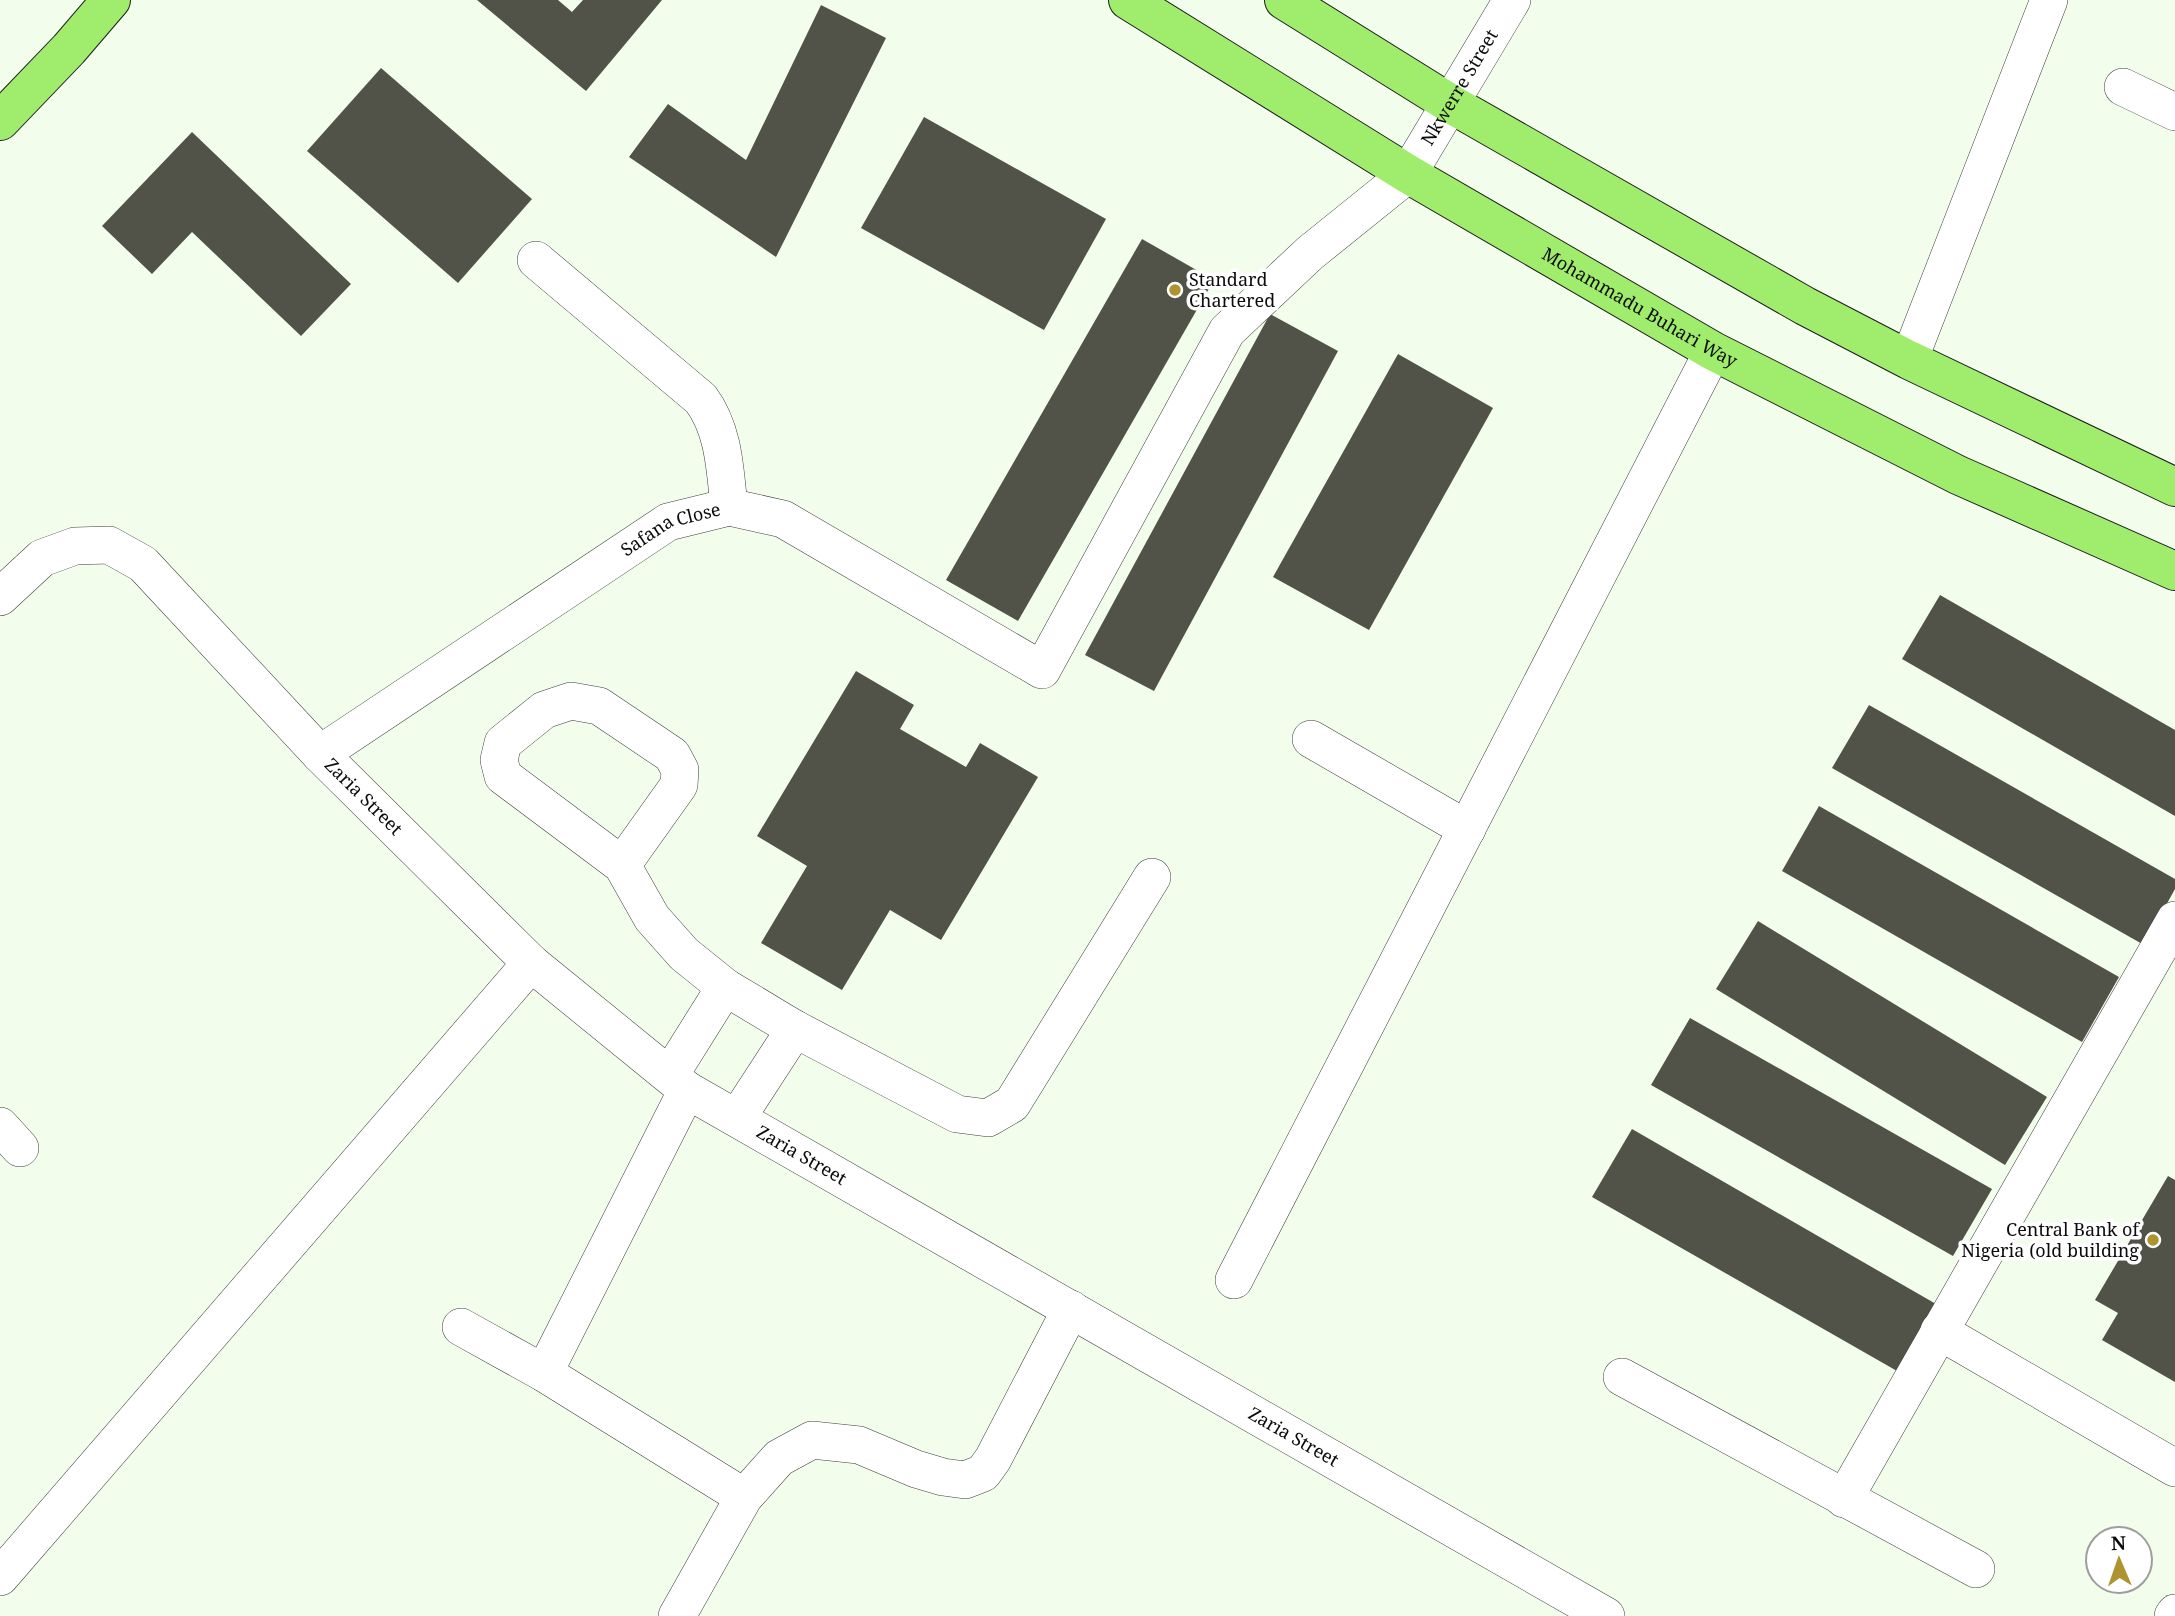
<svg xmlns="http://www.w3.org/2000/svg" width="2175" height="1616" viewBox="0 0 2175 1616" font-family="'Noto Serif',serif">
	<style>
		.building { fill: #515349 }
		.lines { fill: none; stroke-linecap: round; stroke-linejoin: round }
		.minor-casing { stroke: #3f3f3f; stroke-width: 38 }
		.major-casing { stroke: #1d1d1d; stroke-width: 40 }
		.minor { stroke: #fff; stroke-width: 37 }
		.major { stroke: #a0ec6d; stroke-width: 38 }
		.poi-dot { fill: #ae9431; stroke: #fff; stroke-width: 2.5 }
		.labels { text-anchor: middle; stroke-width: 7; stroke-linejoin: round; paint-order: stroke }
		.street-label { font-size: 18px; fill: #0c0c0c; stroke: #fff }
		.poi-label { font-size: 18px; fill: #0c0c0c; stroke: #fff; text-anchor: start }
	</style>
	<rect width="100%" height="100%" fill="#f2fdec"/>
	<g class="building">
		<path d="M477,0H558L572,12L583,0H662L586,91Z"/>
		<path d="M821,5L886,38L776,257L629,157L668,104L746,160Z"/>
		<path d="M381,68L532,199L458,283L307,151Z"/>
		<path d="M924,117L1106,219L1044,330L861,228Z"/>
		<path d="M192,132L351,284L301,336L192,232L152,274L102,226Z"/>
		<path d="M1142,239L1214,280L1018,621L946,580Z"/>
		<path d="M1270,314L1338,351L1154,691L1085,655Z"/>
		<path d="M1398,354L1493,408L1369,630L1273,577Z"/>
		<path d="M1940,595L2175,730V816L1902,659Z"/>
		<path d="M856,671L914,705L900,729L966,767L980,743L1038,777L941,940L890,910L842,990L761,943L807,866L757,836Z"/>
		<path d="M1869,705L2175,879V889L2144,945L1832,768Z"/>
		<path d="M1819,806L2119,977L2082,1042L1782,871Z"/>
		<path d="M1758,921L2047,1097L2005,1165L1716,989Z"/>
		<path d="M1690,1018L1992,1189L1953,1256L1651,1085Z"/>
		<path d="M1632,1129L1936,1304L1897,1371L1592,1197Z"/>
		<path d="M2168,1176L2175,1180V1382L2102,1340L2118,1313L2095,1300Z"/>
	</g>
	<g class="lines">
		<g class="minor-casing">
			<g id="minor">
				<path d="M2123,87L2175,112"/>
				<path d="M536,260L701,399C724,430 725,469 729,507"/>
				<path d="M1909,360L2049,0"/>
				<path id="s1" d="M0,597L42,558L75,546L109,545L143,564L320,754L531,963L687,1090L1606,1616"/>
				<path d="M1311,739L1467,829"/>
				<path id="s2" d="M320,754L668,522L729,507L783,519L1042,670L1227,331L1310,253L1408,174L1512,0"/>
				<path d="M622,865L679,785L680,770L672,755L599,706L571,701L544,710L503,743L499,760L503,776L622,865L652,918L684,954L725,987L795,1029L957,1114L988,1118L1012,1104L1152,877"/>
				<path d="M670,1075L725,987"/>
				<path d="M737,1118L795,1029"/>
				<path d="M0,1126L20,1148"/>
				<path d="M1234,1280L1713,351"/>
				<path d="M461,1327L544,1373L744,1497"/>
				<path d="M1939,1331L2175,1468"/>
				<path d="M544,1373L687,1090"/>
				<path d="M1622,1377L1976,1569"/>
				<path d="M1844,1499L2175,920"/>
				<path d="M0,1577L531,963"/>
				<path d="M677,1616L744,1497L779,1458L812,1440L859,1445L916,1469L943,1477L965,1480L983,1473L993,1459L1071,1309"/>
				<path d="M2173,1616L2175,1613"/>
			</g>
		</g>
		<g class="major-casing">
			<g id="major">
				<path id="s3" d="M1128,0L1408,174L1713,351L1958,475L2175,571"/>
				<path d="M1284,0L1451,104L1805,306L1909,360L2175,487"/>
				<path d="M0,121L69,49L111,0"/>
			</g>
		</g>
		<use href="#minor" class="minor"/>
		<use href="#major" class="major"/>
	</g>
	<g class="poi-dot">
		<circle cx="1175" cy="290" r="7"/>
		<circle cx="2153" cy="1240" r="7"/>
	</g>
	<g class="labels">
		<g class="street-label">
			<text dy="6" stroke="none"><textPath href="#s2" startOffset="1563">Nkwerre Street</textPath></text>
			<text dy="6" stroke="none"><textPath href="#s3" startOffset="597">Mohammadu Buhari Way</textPath></text>
			<text dy="6" stroke="none"><textPath href="#s2" startOffset="418">Safana Close</textPath></text>
			<text dy="6" stroke="none"><textPath href="#s1" startOffset="486">Zaria Street</textPath></text>
			<text dy="6" stroke="none"><textPath href="#s1" startOffset="1055">Zaria Street</textPath></text>
			<text dy="6" stroke="none"><textPath href="#s1" startOffset="1622">Zaria Street</textPath></text>
		</g>
		<g class="poi-label">
			<text x="1189" y="286">Standard<tspan x="1189" dy="21">Chartered</tspan></text>
			<text x="2139" y="1236" text-anchor="end">Central Bank of<tspan x="2139" dy="21">Nigeria (old building</tspan></text>
		</g>
	</g>
	<g transform="translate(2119 1560) rotate(358)"><circle r="33" fill="#ffffff" stroke="#9e9e9e" stroke-width="2"/>
	<path d="M0-5L12 26L0 18L-12 26Z" fill="#ae9431"/>
	<text y="-10" font-size="19" font-weight="bold" text-anchor="middle" fill="#0c0c0c">N</text>
	</g>
</svg>
